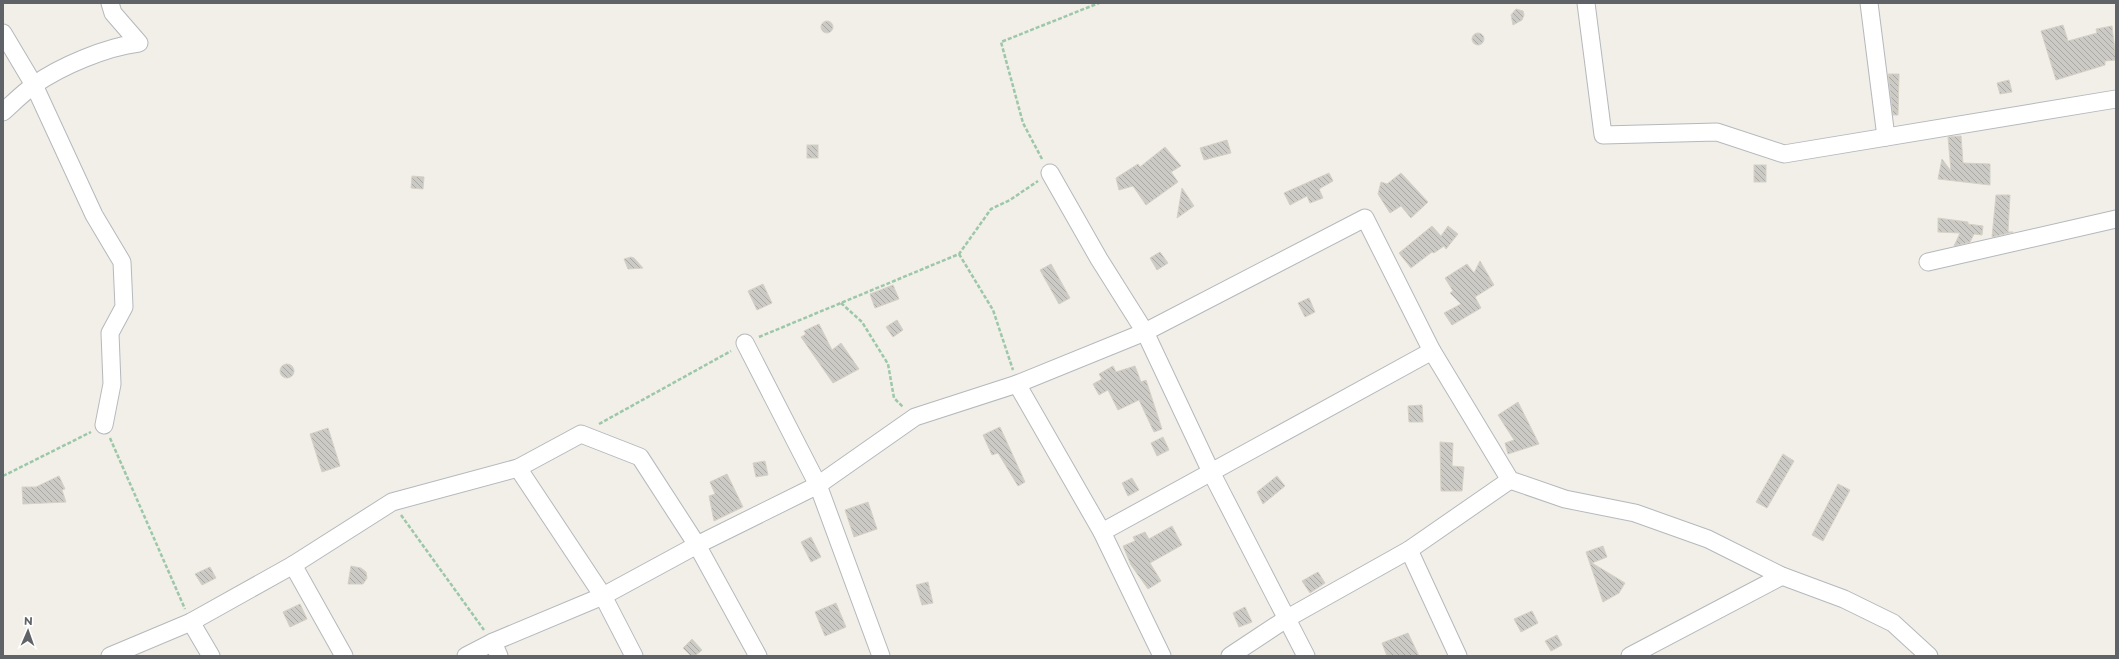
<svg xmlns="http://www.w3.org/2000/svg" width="2119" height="659" viewBox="0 0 2119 659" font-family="Montserrat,sans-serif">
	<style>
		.building { fill: url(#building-back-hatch); stroke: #d6d1c6 }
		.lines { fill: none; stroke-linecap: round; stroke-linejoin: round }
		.minor-casing { stroke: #b5b8bc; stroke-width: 19 }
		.path { stroke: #9cc7a9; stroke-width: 2.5; stroke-dasharray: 4 2; stroke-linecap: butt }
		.minor { stroke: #fff; stroke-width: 17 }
	</style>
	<defs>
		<pattern id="building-back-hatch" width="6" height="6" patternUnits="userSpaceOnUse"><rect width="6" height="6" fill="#cccac5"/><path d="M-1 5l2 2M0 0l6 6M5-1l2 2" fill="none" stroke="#a9a8a4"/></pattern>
	</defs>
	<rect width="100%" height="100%" fill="#f1efe8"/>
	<g class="building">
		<path d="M1516,9L1523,11L1524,15L1522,20L1513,25L1511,15Z"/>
		<circle cx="827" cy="27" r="6"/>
		<path d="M2063,25L2068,41L2097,33L2096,29L2112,26L2116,60L2105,61V65L2056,80L2041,31Z"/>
		<circle cx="1478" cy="39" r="6"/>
		<path d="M1888,74H1899L1898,115H1893Z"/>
		<path d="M2009,80L2012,92L2000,94L1997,83Z"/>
		<path d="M1961,136L1963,163L1990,164V185L1938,179L1942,159L1951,171L1948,137Z"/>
		<path d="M1227,140L1231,153L1204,160L1200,148Z"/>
		<rect x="807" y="145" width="11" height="13"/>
		<path d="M1165,147L1181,166L1171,172L1178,182L1146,205L1133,186L1119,190L1116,178L1138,164L1140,167Z"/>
		<rect x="1754" y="165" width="12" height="17"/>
		<path d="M1329,173L1333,181L1319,189L1323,198L1310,203L1307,196L1290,205L1284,193Z"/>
		<path d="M1401,173L1428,202L1411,218L1401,206L1390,213L1378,194L1381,182L1387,184Z"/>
		<path d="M412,176L424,177L423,189L411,188Z"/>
		<path d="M1182,188L1194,206L1177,218Z"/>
		<path d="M1996,195H2010L2008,232H2013L1992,237Z"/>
		<path d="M1938,218L1968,222V224L1983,226L1982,235L1974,234L1970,242L1954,246L1960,233L1938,232Z"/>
		<path d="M1432,226L1441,236L1448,226L1458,234L1446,249L1444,246L1434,253L1432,252L1411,268L1399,253Z"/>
		<path d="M1160,252L1168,263L1157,270L1150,258Z"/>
		<path d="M631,257L634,258L643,268L628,269L624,259Z"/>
		<path d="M1480,261L1494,285L1475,297L1481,308L1452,325L1444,313L1461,304L1450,293L1453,291L1445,278L1467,264L1474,273Z"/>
		<path d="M1051,264L1070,298L1059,304L1040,270Z"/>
		<path d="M763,284L772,303L757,310L748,291Z"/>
		<path d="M893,285L899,299L875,308L870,294Z"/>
		<path d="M1309,298L1315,312L1305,317L1298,303Z"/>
		<path d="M897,320L903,330L893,337L886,327Z"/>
		<path d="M819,324L832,350L841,343L859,369L833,383L801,337L806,334L804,331Z"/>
		<circle cx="287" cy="371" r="7"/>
		<path d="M1113,366L1116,372L1135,366L1141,382L1146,380L1162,429L1154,432L1139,400L1118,410L1108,390L1099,395L1093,384L1102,379L1099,374Z"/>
		<path d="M1518,402L1539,444L1508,454L1505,443L1514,440L1498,415Z"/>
		<path d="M1422,405L1423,422H1409L1408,406Z"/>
		<path d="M1000,427L1025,482L1018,486L998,453L992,455L983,435Z"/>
		<path d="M328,428L340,466L322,472L310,434Z"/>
		<path d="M1163,437L1169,450L1157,456L1151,443Z"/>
		<path d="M1440,442L1453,443L1452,466L1464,467L1462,491H1441Z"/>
		<path d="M1783,454L1794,461L1767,508L1756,502Z"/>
		<path d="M765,461L768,475L756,477L753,463Z"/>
		<path d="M727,474L743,507L714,521L709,496L715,494L710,482Z"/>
		<path d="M59,476L65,489L62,490L66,502L23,504L22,487H36Z"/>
		<path d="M1277,476L1285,486L1263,504L1257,492Z"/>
		<path d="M1132,478L1139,490L1128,496L1122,483Z"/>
		<path d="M1838,484L1850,490L1823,541L1812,535Z"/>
		<path d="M868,502L877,529L854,537L845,510Z"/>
		<path d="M1172,526L1182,545L1150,563L1161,581L1148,589L1131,565L1123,546L1135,541L1133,537L1145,532L1149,539Z"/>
		<path d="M811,537L821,557L811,562L801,542Z"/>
		<path d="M1603,546L1607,557L1592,563L1625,583L1619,593L1603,602L1586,552Z"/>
		<path d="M351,566L361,568L366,572L367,578L363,584H348Z"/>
		<path d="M210,567L216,578L202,585L195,574Z"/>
		<path d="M1318,572L1325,583L1310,593L1302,581Z"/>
		<path d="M928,582L933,603L922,605L916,585Z"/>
		<path d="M836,603L846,627L825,636L815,612Z"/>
		<path d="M300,604L307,619L290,627L283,612Z"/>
		<path d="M1245,607L1252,622L1239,627L1233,613Z"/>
		<path d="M1532,611L1538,623L1521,632L1514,619Z"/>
		<path d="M1408,633L1419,656H1387L1382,643Z"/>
		<path d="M1557,635L1562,645L1551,651L1545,641Z"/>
		<path d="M692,639L702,650L695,656H691L683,648Z"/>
	</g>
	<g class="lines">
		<g class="minor-casing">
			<g id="minor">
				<path d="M1586,3L1603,135L1717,132L1784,154L2116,99"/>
				<path d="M1869,3L1886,137"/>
				<path d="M3,33L34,85L94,215L122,262L124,307L110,333L112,384L104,425"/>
				<path d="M3,112C13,103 23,93 34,85C61,66 106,47 139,43L113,13L110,3"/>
				<path d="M1050,173L1099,259L1145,332L1211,472L1306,656"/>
				<path d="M1928,262L2116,219"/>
				<path d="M745,343L818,485L881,656"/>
				<path d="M1432,351L1510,480L1565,499L1635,513L1708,539L1782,576L1844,599L1893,623L1929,656"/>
				<path d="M1017,384L1102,532L1162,656"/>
				<path d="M518,468L603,596L634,656"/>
				<path d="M1409,550L1458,656"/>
				<path d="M293,565L344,656"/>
				<path d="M191,622L211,656"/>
				<path d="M493,642L499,656"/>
				<path d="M110,656L191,622L293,565L392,502L518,468L581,434L640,457L697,545L758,656"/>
				<path d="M466,656L493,642L603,596L697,545L818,485L915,417L1017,384L1145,332L1365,218L1432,351L1102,532"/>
				<path d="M1230,656L1286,619L1409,550L1510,480"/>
				<path d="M1630,656L1782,576"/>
			</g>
		</g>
		<g class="path">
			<path d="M1042,159L1023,123L1001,42L1099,3"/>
			<path d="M959,254L993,310L1013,370"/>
			<path d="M841,303L862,322L888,364L894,398L903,407"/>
			<path d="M759,337L959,254L991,209L1010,200L1038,181"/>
			<path d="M599,424L731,351"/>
			<path d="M110,438L185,609"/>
			<path d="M3,476L91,432"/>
			<path d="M401,515L484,630"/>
		</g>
		<use href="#minor" class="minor"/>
	</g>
	<rect width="2119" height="659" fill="none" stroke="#5f6368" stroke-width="8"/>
	<g transform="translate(28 631) rotate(2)" stroke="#ffffff" stroke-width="3" paint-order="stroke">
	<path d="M0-3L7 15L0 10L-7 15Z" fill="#5f6368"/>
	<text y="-6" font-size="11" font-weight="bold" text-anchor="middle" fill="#5f6368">N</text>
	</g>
</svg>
